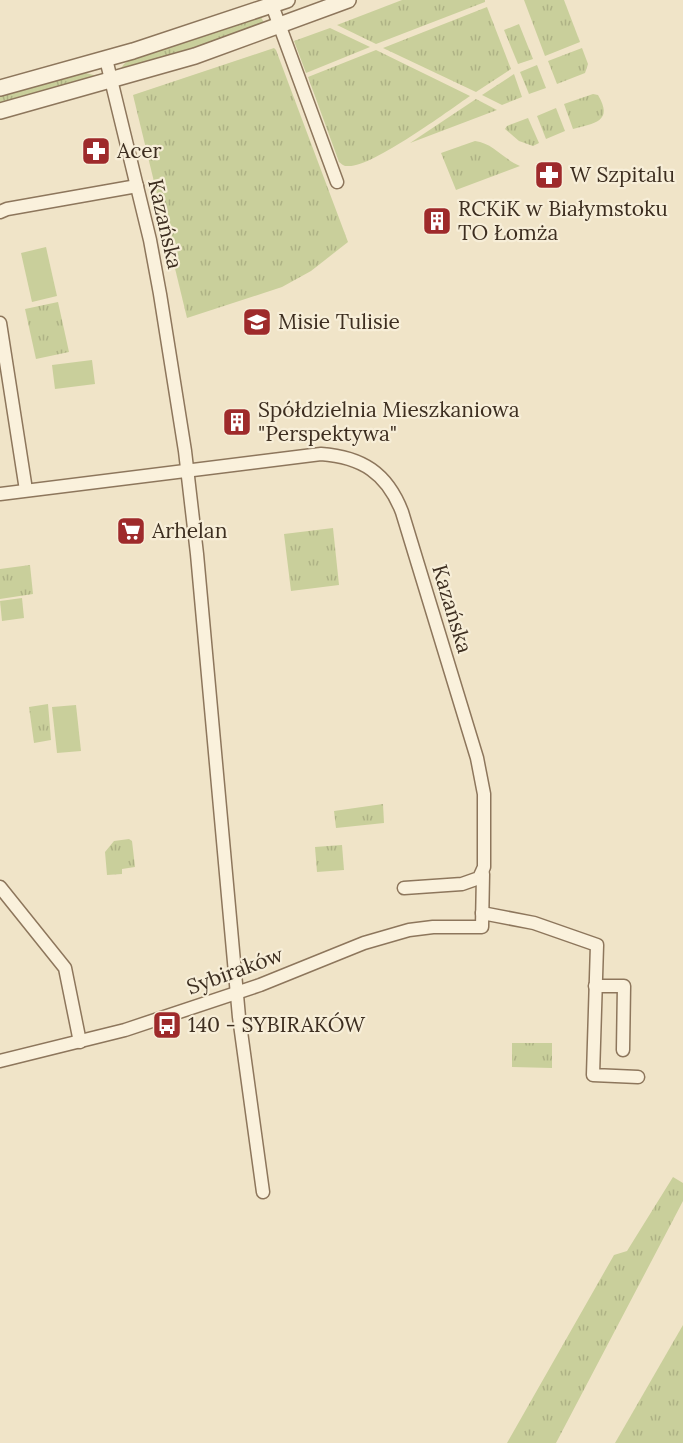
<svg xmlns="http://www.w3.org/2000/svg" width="683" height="1443" viewBox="0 0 683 1443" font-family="Lora,serif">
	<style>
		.grass { fill: url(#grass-tufts) }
		.garden { fill: #c9cf9b }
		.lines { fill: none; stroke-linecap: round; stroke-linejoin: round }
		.minor-casing { stroke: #8d765c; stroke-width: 15 }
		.tertiary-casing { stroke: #8d765c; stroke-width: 18 }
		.minor { stroke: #faf1dc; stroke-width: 12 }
		.tertiary { stroke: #faf1dc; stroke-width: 15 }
		.labels { text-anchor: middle; stroke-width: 4.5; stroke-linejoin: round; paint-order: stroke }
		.poi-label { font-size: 21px; fill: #3d2e20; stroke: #f7eed8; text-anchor: start }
		.street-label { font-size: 21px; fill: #3d2e20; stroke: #f7eed8 }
	</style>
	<defs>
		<pattern id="grass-tufts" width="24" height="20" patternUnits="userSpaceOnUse" patternTransform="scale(1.5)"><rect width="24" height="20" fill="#c9cf9b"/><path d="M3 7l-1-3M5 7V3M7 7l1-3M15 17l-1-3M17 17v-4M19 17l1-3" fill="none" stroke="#aeb285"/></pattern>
	</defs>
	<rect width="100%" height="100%" fill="#f0e4c8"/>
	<g class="grass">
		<path d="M402,0H485V2L376,44L337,25Z"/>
		<path d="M524,0H564L580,42L545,56Z"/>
		<path d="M487,7L511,69L476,92L383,48Z"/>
		<path d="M261,17L264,23L195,48L119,71L124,64L131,59Z"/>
		<path d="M519,24L533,59L518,64L504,30Z"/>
		<path d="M330,28L370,47L306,73L294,41Z"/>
		<path d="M274,48L276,50L348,242L311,271L282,287L187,318L133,95Z"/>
		<path d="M582,48L588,64L585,73L557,84L548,61Z"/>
		<path d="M376,50L470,96C448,111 370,169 347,166C343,166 342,164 339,162L308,77Z"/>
		<path d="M537,65L546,88L529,94L520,72Z"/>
		<path d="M86,73L100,77L0,104V95Z"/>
		<path d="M514,74L522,97L502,105L482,95Z"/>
		<path d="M593,94L598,95C614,122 594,123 573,129L564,104Z"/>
		<path d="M476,99L497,110L410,143Z"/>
		<path d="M556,108L565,131L546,139L537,116Z"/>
		<path d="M528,118L539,143L533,146L519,141L505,129L507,126Z"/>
		<path d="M475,141C493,143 503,159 520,166L456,190L441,153Z"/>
		<path d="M58,302L69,352L36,359L25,309Z"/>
		<path d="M333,528L339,585L291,591L284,534Z"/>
		<path d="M30,565L33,594L0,599V569Z"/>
		<path d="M48,704L51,740L34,743L29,707Z"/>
		<path d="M383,804L384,823L336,828L334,811Z"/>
		<path d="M129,839L132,841L135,867L122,869V874L107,875L105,852L114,841Z"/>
		<path d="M342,845L344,870L317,872L315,847Z"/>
		<path d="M512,1043H552V1068L512,1067Z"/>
		<path d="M673,1177L683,1183V1201L556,1443H507L614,1255L627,1251Z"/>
		<path d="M683,1325V1443H615Z"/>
	</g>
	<g class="garden">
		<path d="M46,247L57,296L32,302L21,253Z"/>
		<path d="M92,360L95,384L55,389L52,365Z"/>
		<path d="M22,598L24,618L2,621L0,601Z"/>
		<path d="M76,705L81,751L57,753L52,707Z"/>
	</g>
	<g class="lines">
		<g class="minor-casing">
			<g id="minor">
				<path d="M272,5L337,182"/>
				<path d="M106,59L150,240L160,294L185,451L197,554L239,1017L263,1192"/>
				<path d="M0,212L7,209L137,186"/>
				<path d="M0,323L26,490"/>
				<path d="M0,494L321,454C362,457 387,473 402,512L477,758L484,794V867L479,878L462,884L404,888"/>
				<path d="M0,887L65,968L80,1042"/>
				<path d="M482,913L534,923L597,945L593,1075L638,1077"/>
				<path d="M595,986H624L623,1050"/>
				<path d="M0,1061L125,1030L260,985L364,943L409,930L433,927H482L483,874"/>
			</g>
		</g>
		<g class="tertiary-casing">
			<g id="tertiary">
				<path d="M0,88L133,51L287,0"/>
				<path d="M0,111L195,56L348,0"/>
			</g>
		</g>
		<use href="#minor" class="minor"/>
		<use href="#tertiary" class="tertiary"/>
	</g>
	<defs>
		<g id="pharmacy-square" transform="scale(1.5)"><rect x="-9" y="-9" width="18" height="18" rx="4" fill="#9e2a2b" stroke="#f7eed8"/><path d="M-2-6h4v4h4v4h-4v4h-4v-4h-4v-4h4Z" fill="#fff"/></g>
		<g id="building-square" transform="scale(1.5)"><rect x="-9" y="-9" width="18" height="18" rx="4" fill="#9e2a2b" stroke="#f7eed8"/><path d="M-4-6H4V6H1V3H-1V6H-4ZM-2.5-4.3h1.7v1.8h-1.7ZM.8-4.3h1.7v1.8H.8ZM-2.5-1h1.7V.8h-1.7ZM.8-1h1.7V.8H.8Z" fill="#fff"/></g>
		<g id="school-square" transform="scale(1.5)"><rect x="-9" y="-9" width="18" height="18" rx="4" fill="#9e2a2b" stroke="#f7eed8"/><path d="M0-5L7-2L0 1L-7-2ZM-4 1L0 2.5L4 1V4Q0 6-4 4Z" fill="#fff"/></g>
		<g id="supermarket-square" transform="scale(1.5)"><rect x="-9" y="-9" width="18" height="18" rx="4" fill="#9e2a2b" stroke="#f7eed8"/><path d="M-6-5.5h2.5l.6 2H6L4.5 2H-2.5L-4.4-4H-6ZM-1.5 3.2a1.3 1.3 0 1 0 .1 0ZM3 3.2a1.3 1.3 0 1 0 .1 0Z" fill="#fff"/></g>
		<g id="bus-square" transform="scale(1.5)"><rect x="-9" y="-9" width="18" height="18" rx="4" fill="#9e2a2b" stroke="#f7eed8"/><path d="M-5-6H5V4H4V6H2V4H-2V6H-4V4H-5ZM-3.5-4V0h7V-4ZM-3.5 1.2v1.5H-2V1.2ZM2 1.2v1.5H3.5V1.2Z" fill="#fff"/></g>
	</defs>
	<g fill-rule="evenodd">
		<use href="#pharmacy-square" x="96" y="151"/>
		<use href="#pharmacy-square" x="549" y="175"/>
		<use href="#building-square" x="437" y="221"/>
		<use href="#school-square" x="257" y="322"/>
		<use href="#building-square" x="237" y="422"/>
		<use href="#supermarket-square" x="131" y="531"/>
		<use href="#bus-square" x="167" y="1025"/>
	</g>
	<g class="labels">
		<g class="poi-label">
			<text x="117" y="158">Acer</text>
			<text x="570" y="182">W Szpitalu</text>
			<text x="458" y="216">RCKiK w Białymstoku<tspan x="458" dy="24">TO Łomża</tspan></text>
			<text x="278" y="329">Misie Tulisie</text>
			<text x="258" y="417">Spółdzielnia Mieszkaniowa<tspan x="258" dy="24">"Perspektywa"</tspan></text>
			<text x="152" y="538">Arhelan</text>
			<text x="188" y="1032">140 - SYBIRAKÓW</text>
		</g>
		<g class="street-label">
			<text transform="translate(165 224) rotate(77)" y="7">Kazańska</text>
			<text transform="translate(452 609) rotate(73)" y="7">Kazańska</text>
			<text transform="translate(235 971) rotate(-20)" y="7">Sybiraków</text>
		</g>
	</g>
</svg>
